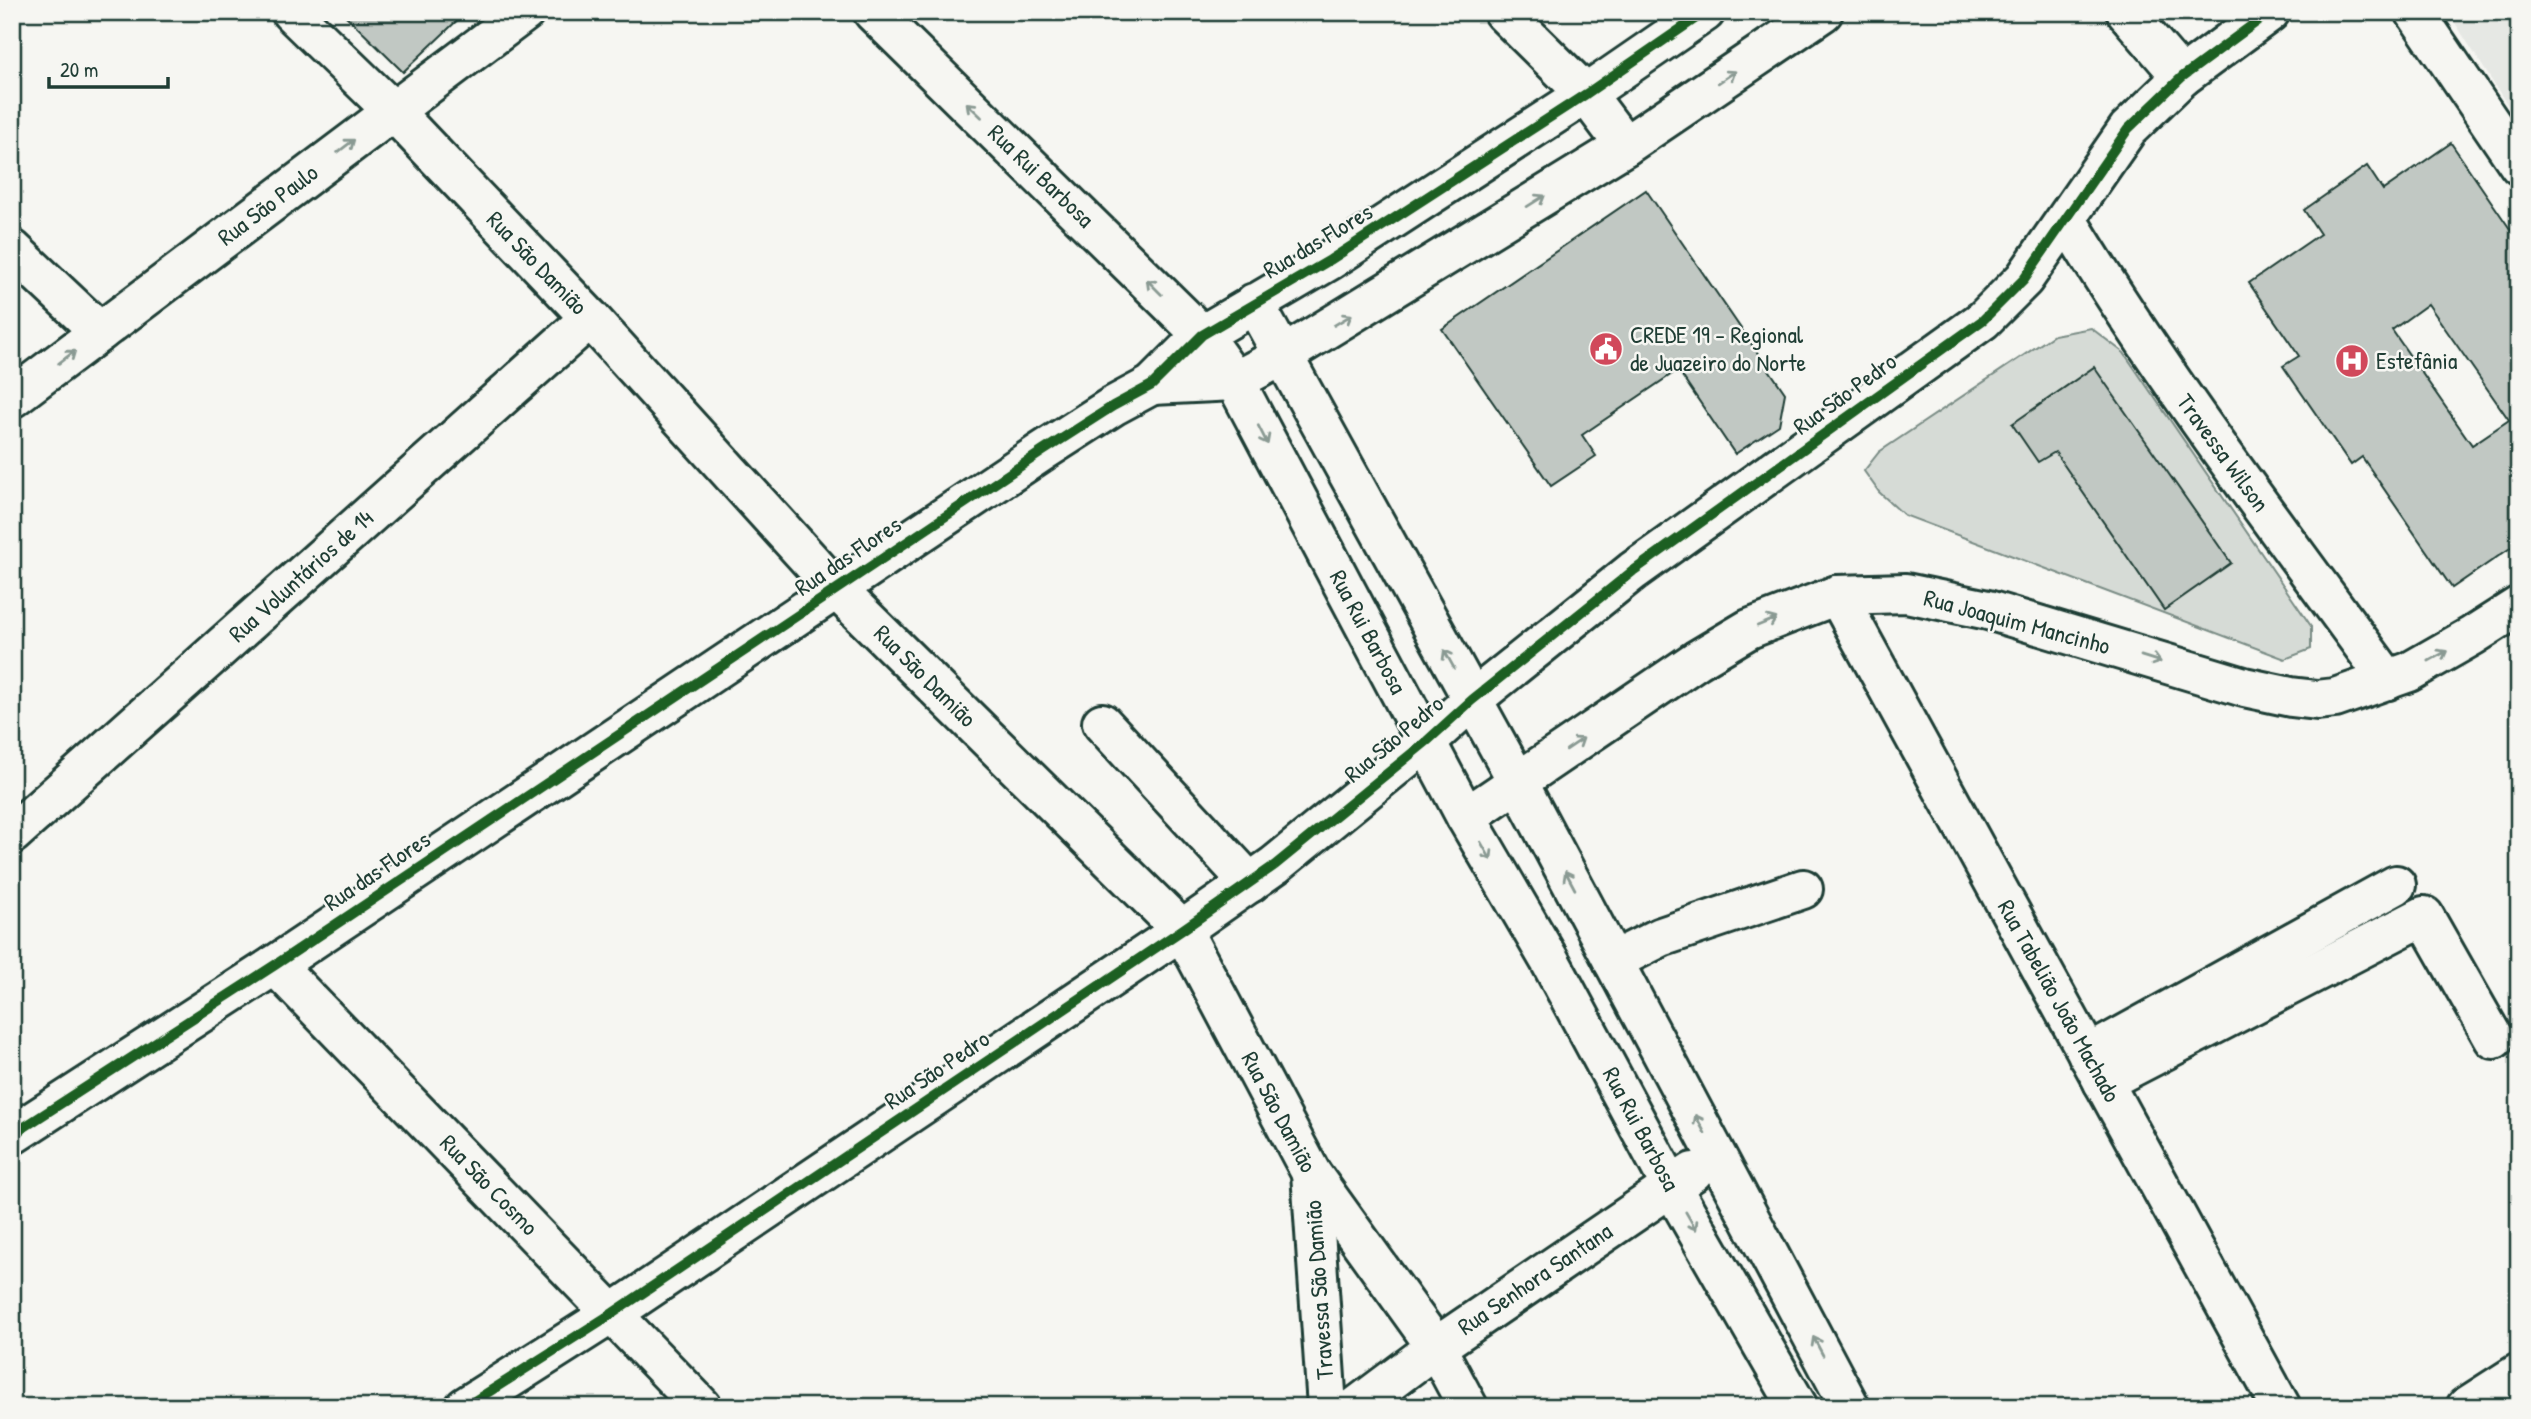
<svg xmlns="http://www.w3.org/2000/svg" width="2531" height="1419" viewBox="0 0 2531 1419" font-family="'Patrick Hand',sans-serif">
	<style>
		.built { fill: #e6e8e4 }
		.green { fill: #d6dbd6; stroke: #7a8c85; stroke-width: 2 }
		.building { fill: #c1c8c3; stroke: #1f3d34; stroke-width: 2; fill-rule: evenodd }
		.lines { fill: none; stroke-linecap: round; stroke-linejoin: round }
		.minor-casing { stroke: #1f3d34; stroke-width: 44 }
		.minor { stroke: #f6f6f2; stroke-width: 38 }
		.cycleway-casing { stroke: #f6f6f2; stroke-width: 15 }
		.cycleway { stroke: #1b5e20; stroke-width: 10 }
		.oneway { stroke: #8a9a93 }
		.labels { text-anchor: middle; stroke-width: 5; stroke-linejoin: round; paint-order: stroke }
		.street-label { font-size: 24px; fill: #1f3d34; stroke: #f6f6f2 }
		.poi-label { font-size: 24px; fill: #1f3d34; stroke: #f6f6f2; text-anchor: start }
	</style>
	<rect width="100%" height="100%" fill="#f6f6f2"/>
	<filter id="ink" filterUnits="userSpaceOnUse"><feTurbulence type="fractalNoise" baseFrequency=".0143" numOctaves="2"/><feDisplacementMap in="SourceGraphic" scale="14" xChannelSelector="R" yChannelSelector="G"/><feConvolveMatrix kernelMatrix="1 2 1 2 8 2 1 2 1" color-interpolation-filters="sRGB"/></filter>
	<g filter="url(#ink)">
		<path class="built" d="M2448,12H2519V123Z"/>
		<path class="green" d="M2091,328L2124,353L2311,626V649L2285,659L1904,515L1879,492L1864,471L1879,452L2054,335Z"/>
		<g class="building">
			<path d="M342,12H466L403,72Z"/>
			<path d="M2451,143L2519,242V542L2452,588L2362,457L2351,465L2283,366L2299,356L2249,283L2320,234L2304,210L2367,166L2383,190ZM2428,304L2509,420L2472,445L2392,330Z"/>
			<path d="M1646,190L1785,393L1779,425L1735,454L1678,370L1582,435L1596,456L1551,486L1442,329Z"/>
			<path d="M2094,367L2231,563L2164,610L2055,452L2038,462L2012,424Z"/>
		</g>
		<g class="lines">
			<g class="minor-casing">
				<g id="minor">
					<path d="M291,12L393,111L590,318L836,589L1182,930L1311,1173L1436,1347L1468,1407"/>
					<path d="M873,12L1202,335L1235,381L1466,817L1550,961L1671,1186L1798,1407"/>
					<path d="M1503,12L1586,94L1625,146"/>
					<path d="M2126,12L2182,77"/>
					<path d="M2415,12L2519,165"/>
					<path d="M2067,220C2164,380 2278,529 2388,680"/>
					<path d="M12,249L100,332"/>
					<path d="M1254,303L1518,782L1850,1407"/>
					<path d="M1152,385L1235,381L1284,355L1625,146L1823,12"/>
					<path d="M12,398L525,12"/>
					<path d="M1837,595L2281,1407"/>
					<path d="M1102,723L1250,883"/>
					<path d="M1466,817L1697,660L1749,629L1837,595L1906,593L1988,610L2244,687L2291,697L2317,700L2335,698L2409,672L2472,636L2519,606"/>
					<path d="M12,834L590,318"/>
					<path d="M1613,961L1661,937L1803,889"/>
					<path d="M275,965L702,1407"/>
					<path d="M2088,1055L2396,885"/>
					<path d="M2103,1082L2424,916L2494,1039"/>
					<path d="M12,1135L275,965L1043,451L1113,406L1152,385L1202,335L1330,260L1586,94L1705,12"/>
					<path d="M1311,1173L1327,1407"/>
					<path d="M465,1407L613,1313L1182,930L1275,865L1427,741L1472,700L1633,571L1983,320L2024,279L2128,129L2182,77L2270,12"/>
					<path d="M1356,1407L1436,1347L1693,1172"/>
					<path d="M2466,1407L2519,1373"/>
				</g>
			</g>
			<use href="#minor" class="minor"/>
			<g class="cycleway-casing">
				<g id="cycleway">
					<path d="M12,1135L275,965L1043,451L1113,406L1152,385L1202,335L1330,260L1586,94L1705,12"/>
					<path d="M465,1407L613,1313L1182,930L1275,865L1427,741L1472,700L1633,571L1983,320L2024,279L2128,129L2182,77L2270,12"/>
				</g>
			</g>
			<use href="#cycleway" class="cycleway"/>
		</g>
		<defs><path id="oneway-shaft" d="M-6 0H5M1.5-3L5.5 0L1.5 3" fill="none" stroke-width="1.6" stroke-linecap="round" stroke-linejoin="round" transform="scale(1.75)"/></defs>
		<g class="oneway">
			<use href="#oneway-shaft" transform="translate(1727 77) rotate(-34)"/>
			<use href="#oneway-shaft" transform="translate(974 110) rotate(-136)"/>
			<use href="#oneway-shaft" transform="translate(346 146) rotate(-37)"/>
			<use href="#oneway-shaft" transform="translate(1536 201) rotate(-32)"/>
			<use href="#oneway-shaft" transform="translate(1154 287) rotate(-135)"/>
			<use href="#oneway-shaft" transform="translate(1343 320) rotate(-31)"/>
			<use href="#oneway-shaft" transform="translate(67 357) rotate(-37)"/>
			<use href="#oneway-shaft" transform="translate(1263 435) rotate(63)"/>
			<use href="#oneway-shaft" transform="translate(1767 622) rotate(-22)"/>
			<use href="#oneway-shaft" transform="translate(2438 656) rotate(-29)"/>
			<use href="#oneway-shaft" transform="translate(1449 659) rotate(-119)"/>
			<use href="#oneway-shaft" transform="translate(2151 659) rotate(17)"/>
			<use href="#oneway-shaft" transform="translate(1575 744) rotate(-34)"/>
			<use href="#oneway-shaft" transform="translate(1486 851) rotate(60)"/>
			<use href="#oneway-shaft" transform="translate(1570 880) rotate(-118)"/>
			<use href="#oneway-shaft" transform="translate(1700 1124) rotate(-118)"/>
			<use href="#oneway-shaft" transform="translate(1691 1221) rotate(60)"/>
			<use href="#oneway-shaft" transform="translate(1818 1346) rotate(-118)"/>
		</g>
	</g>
	<defs>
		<g id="civic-disc" transform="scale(1.75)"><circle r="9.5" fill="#d1495b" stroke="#f6f6f2"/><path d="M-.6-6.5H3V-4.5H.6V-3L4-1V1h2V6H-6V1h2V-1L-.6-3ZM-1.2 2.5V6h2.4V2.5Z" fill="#fff"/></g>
		<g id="hospital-disc" transform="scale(1.75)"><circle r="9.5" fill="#d1495b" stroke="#f6f6f2"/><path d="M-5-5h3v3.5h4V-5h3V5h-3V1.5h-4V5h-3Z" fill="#fff"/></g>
	</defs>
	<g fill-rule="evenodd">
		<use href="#civic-disc" x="1606" y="349"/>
		<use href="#hospital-disc" x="2352" y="361"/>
	</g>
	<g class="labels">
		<g class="street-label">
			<text transform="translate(1041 176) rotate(44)" y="8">Rua Rui Barbosa</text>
			<text transform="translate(268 205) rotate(-37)" y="8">Rua São Paulo</text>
			<text transform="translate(1318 241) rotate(-31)" y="8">Rua das Flores</text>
			<text transform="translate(537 263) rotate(46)" y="8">Rua São Damião</text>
			<text transform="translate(1845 394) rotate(-36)" y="8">Rua São Pedro</text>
			<text transform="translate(2223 453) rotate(54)" y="8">Travessa Wilson</text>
			<text transform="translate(848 556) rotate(-34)" y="8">Rua das Flores</text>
			<text transform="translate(301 576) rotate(-42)" y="8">Rua Voluntários de 14</text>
			<text transform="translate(2017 622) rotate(15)" y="8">Rua Joaquim Mancinho</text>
			<text transform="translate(1368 632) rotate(62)" y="8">Rua Rui Barbosa</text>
			<text transform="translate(925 676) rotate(45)" y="8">Rua São Damião</text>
			<text transform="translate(1394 739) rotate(-40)" y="8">Rua São Pedro</text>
			<text transform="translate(377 871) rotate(-34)" y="8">Rua das Flores</text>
			<text transform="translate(2059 1001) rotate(61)" y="8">Rua Tabelião João Machado</text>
			<text transform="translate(937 1070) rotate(-34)" y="8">Rua São Pedro</text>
			<text transform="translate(1279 1112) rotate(62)" y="8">Rua São Damião</text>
			<text transform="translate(1641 1129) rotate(62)" y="8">Rua Rui Barbosa</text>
			<text transform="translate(489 1185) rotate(46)" y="8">Rua São Cosmo</text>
			<text transform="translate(1535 1279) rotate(-34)" y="8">Rua Senhora Santana</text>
			<text transform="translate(1319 1290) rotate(-94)" y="8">Travessa São Damião</text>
		</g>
		<g class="poi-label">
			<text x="1630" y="343">CREDE 19 - Regional<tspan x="1630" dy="28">de Juazeiro do Norte</tspan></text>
			<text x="2376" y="369">Estefânia</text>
		</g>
	</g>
	<rect width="2531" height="1419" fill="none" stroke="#f6f6f2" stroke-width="42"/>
	<rect x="21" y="21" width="2489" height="1377" fill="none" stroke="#1f3d34" stroke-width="2.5" filter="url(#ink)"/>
	<path d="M49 77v10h119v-10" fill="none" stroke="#1f3d34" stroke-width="3.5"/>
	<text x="60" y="77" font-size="21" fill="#1f3d34" stroke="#f6f6f2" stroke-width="5" paint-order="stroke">20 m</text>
</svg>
